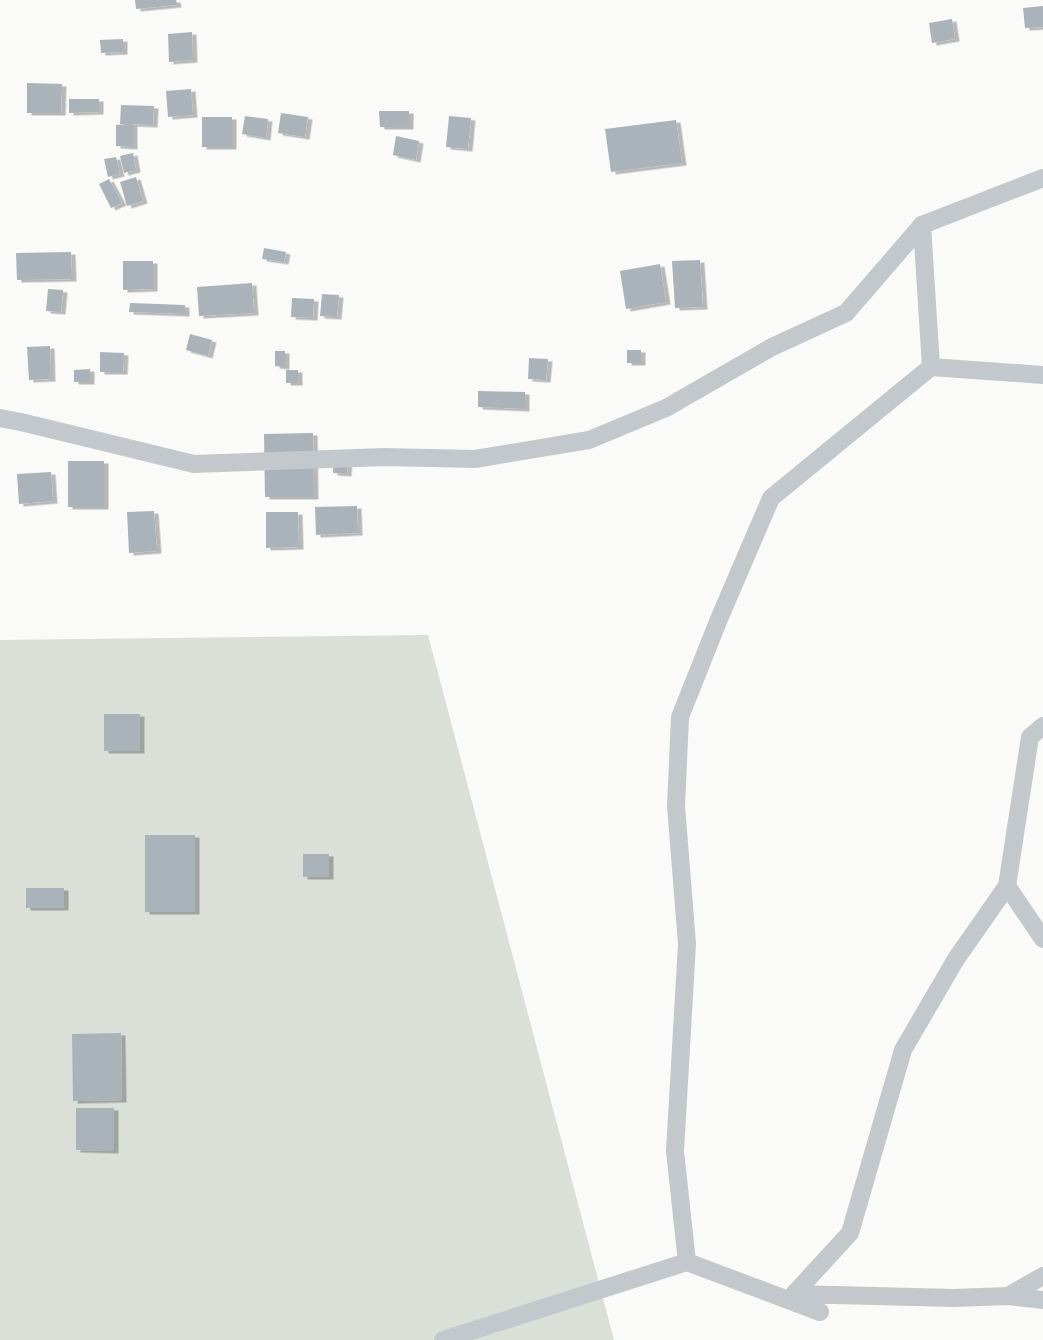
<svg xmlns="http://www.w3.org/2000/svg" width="1043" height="1340" viewBox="0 0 1043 1340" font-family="'Open Sans',sans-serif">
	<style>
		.green { fill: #dadfd7 }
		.building { fill: #aab3b9; filter: url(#shadow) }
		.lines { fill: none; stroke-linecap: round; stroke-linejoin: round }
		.minor { stroke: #c3c8cc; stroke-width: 18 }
	</style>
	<defs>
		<filter id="shadow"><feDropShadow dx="4.5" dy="2.5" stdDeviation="0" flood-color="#0004"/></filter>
	</defs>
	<rect width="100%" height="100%" fill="#fafaf8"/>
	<path class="green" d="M428,635L614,1340H0V640Z"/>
	<g class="building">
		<path d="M135,0H176L177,5L136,9Z"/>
		<path d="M1043,6V27L1025,28L1023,8Z"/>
		<path d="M952,19L955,39L932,43L929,23Z"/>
		<path d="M192,32L193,60L169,62L168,34Z"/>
		<path d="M123,39V52L101,53L100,40Z"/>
		<path d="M27,83L62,84L61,113H27Z"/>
		<path d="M191,89L193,115L168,117L166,91Z"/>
		<path d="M69,99H99V112L69,113Z"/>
		<path d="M121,105L154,106L153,125L133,124V147L116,146V125L127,124H120Z"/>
		<path d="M379,111H409V127H380Z"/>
		<path d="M281,113L308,117L305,137L278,133Z"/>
		<path d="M245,116L268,119L266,138L242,134Z"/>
		<path d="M449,116L471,118L468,149L446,147Z"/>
		<rect x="202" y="117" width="30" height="30"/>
		<path d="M676,120L682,163L611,172L605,129Z"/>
		<path d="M396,136L419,141L416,160L393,155Z"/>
		<path d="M133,153L136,170L124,173L120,156Z"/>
		<path d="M116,157L120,174L108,177L104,159Z"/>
		<path d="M136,177L143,201L127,206L120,182Z"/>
		<path d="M109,179L122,203L111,208L99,184Z"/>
		<path d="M264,248L286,252L284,262L262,259Z"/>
		<path d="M71,252L72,279L17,280L16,253Z"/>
		<path d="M700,260L703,307L675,308L672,261Z"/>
		<path d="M123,261H153V289L123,290Z"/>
		<path d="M660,264L666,302L626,309L620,271Z"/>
		<path d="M252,283L254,313L199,316L197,287Z"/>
		<path d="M48,289L63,290L61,312L46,311Z"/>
		<path d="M322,294L339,295L337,317L320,316Z"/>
		<path d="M292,298L314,299L313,318L291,317Z"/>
		<path d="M130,303L185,305V314L129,312Z"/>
		<path d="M190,334L212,340L208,356L186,350Z"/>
		<path d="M50,346L51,379L29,380L27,347Z"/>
		<rect x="627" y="350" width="14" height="13"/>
		<path d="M275,351H285V367L275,366Z"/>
		<path d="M100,352L124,353L123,372H100Z"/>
		<path d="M529,358L548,359L546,380L528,379Z"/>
		<path d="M90,369V382H74V370Z"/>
		<rect x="286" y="370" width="12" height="13"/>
		<path d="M478,391L525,392V409L478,407Z"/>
		<path d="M313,433L314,497H265L264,434Z"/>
		<path d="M334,453L348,454L347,474L333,473Z"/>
		<rect x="68" y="461" width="36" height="46"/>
		<path d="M51,472L53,501L19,504L17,474Z"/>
		<path d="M357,506L358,533L316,535L315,507Z"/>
		<path d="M154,511L157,551L129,553L127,512Z"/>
		<path d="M266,512H298L299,547L266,548Z"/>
		<rect x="104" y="714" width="36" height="37"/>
		<rect x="145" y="835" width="50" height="77"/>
		<rect x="303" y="854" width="26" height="23"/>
		<rect x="26" y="888" width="38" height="20"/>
		<path d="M121,1033L122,1100L73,1101L72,1034Z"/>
		<path d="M76,1108H114V1151L76,1150Z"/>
	</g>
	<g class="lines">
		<g class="minor">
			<path d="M931,367L1043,375"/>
			<path d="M0,418L21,422L194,464L384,457L475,459L589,440L666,408L772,347L846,313L922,225"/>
			<path d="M1007,886L1043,939"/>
			<path d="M687,1262L675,1151L687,944L676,806L680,717L719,619L771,498L931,367L922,225L1043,178"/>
			<path d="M794,1294L850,1233L903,1050L956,959L1007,886L1030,737L1043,726"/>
			<path d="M1008,1296L1043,1276"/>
			<path d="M443,1340L687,1262L820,1312L794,1294L954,1298L1008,1296L1043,1300"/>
		</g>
	</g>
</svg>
